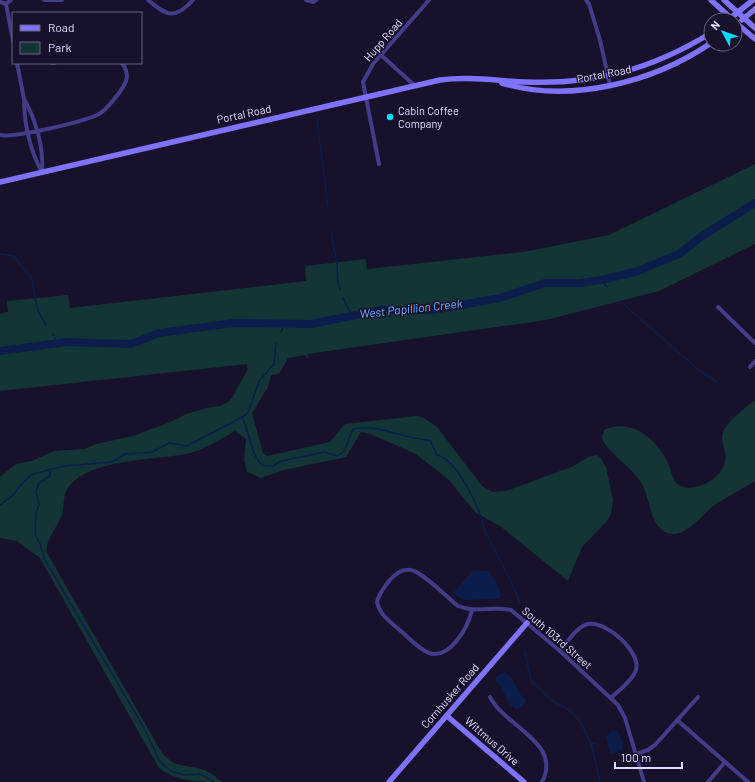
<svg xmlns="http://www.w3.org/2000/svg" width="755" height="782" viewBox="0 0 755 782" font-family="Barlow,sans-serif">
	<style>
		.green { fill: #143535 }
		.water { fill: #0b1e4b }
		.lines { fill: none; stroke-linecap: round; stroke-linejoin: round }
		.stream { stroke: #0b1e4b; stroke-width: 1.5 }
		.river { stroke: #0b1e4b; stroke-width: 8 }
		.street { stroke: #433c8a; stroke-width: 4 }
		.secondary { stroke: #7e72ff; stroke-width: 5.5 }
		.poi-dot { fill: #07d8ff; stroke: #17112b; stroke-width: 1.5 }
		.labels { text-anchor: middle; stroke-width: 3; stroke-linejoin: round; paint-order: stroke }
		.street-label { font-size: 11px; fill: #e1dbff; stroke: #17112b }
		.poi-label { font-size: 11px; fill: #e1dbff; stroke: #17112b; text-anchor: start }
		.water-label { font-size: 12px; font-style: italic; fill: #69b1ff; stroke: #17112b }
	</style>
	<rect width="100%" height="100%" fill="#17112b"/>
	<g class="green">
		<path d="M755,164V244L659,291L546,320L307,354L309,359L305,355L288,358L279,374L271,375L268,387L252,413L263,453L267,456L330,442L345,424L416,416L424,418L437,427L482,486L493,492L506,491L574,466L588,457L596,455L600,457L606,467L613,500L611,514L606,522L582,547L568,581L500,526L475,512L449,480L416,454L370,434L361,432L346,457L284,470L261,478L247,472L244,460L246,439L235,431C219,440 204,450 186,454C154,460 88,459 68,488C62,497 65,508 61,517C56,529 45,540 47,553L162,753C175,768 183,764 201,769C209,771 216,777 222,782C198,782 177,782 159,768L40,558L17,541L0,538V477L16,464L32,461L54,451L85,449L96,444L133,436L173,421L186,414L211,407L220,406L228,402L233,396L248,369L247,364L0,391V314L8,312L7,301L68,295L70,308L306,281L305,266L366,259L367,269L523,252L609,235Z"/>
		<path d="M755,400V481C742,489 729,496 716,504C701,514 679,550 658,526C650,517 649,496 642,484C632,467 613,457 603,441L602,437L604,430C631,417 657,439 668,463C671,470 672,477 676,483C691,496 721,480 725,462C728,451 718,441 724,430C731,418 744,409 755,400Z"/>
	</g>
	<g class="water">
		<path d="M473,570L488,571L497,583L501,595L499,599L463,600L453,593Z"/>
		<path d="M504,672C515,677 516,692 525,699V703L518,709C504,707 507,689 496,681V677Z"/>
		<path d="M612,731H617C621,735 624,743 623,749L612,754L609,751L606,737Z"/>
	</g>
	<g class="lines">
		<g class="stream">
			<path d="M317,120L328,206"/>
			<path d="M332,233C332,243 335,249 336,258C339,270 335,276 340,290"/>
			<path d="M0,254L14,256L23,269L31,276L38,311L46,325"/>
			<path d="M601,280L607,287"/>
			<path d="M343,298L352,316"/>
			<path d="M622,303L700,371L717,382"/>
			<path d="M281,332L285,323"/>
			<path d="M53,334L57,343"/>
			<path d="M242,417C250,433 250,454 263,466H273L281,461L325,452L337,456L344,451L353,429C380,423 404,440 430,440L437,455C457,460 475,501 482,519C483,523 483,528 485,531C497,556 511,578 520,603"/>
			<path d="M50,471V476L39,483L36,491L39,505L36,513L35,534L41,546L45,560L144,728L160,762L171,771L184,775L200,774L214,782"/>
			<path d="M0,505L13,495L24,481L33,474L64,466L112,462L125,454L152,452L169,443L187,446L244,416L248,413L259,381L274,364L276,343"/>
			<path d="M525,651L531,681L554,702L569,710L580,721L591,744L600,782"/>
			<path d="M591,744L597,743"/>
		</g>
		<path class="river" d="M0,351L67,342L131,344L159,333L234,323L311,324L381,310H433L500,298L545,283H580L601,280L635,272L679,254L702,236L755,203"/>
		<g class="street">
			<path d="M44,0H62"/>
			<path d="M148,0C167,16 175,20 193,0"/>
			<path d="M306,0L313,2L316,0"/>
			<path d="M586,0L589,4L600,40L610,85"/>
			<path d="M0,2L6,4L11,0"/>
			<path d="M6,4L13,41"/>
			<path d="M381,55L414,85"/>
			<path d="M17,63L24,99"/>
			<path d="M52,63H55"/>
			<path d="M24,99C36,120 44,148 42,172C30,151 24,123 24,99Z"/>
			<path d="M0,135C15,138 82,122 97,115C105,112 126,87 127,77C127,72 125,67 122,63"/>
			<path d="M379,164L363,82L373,64L429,0"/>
			<path d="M718,307L755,343"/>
			<path d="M750,367L755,361"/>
			<path d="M472,610C468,627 450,660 429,653C419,649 410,639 402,632C392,623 380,616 377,602C379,593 384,588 389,581C395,574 404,567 414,571C424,574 448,598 458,606C475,613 493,606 511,610L560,651L618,705L625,718L644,782"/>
			<path d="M560,651C567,643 575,629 585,625C603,617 642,652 636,670C633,680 619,690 611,698"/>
			<path d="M490,697C504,726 563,743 542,782"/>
			<path d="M677,720L748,782"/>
			<path d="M636,754L648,750L655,745L698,697"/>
			<path d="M708,782L725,762"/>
		</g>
		<g class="secondary">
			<path d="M711,0L733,20"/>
			<path d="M724,0L755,28"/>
			<path d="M728,20L753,0"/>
			<path d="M742,20L755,9"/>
			<path d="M735,22L755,39"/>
			<path d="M502,83C570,104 654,82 711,43"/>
			<path d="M0,182L440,80C468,76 497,81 525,82C595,85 652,69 711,33"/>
			<path d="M447,716L524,782"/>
			<path d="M389,782L527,623"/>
		</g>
	</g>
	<circle class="poi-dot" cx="390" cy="117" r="4"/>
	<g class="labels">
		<g class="street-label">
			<text transform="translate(383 40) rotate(-49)" y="4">Hupp Road</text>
			<text transform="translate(604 74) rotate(-11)" y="4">Portal Road</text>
			<text transform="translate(244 114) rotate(-12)" y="4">Portal Road</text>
			<text transform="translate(557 638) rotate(41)" y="4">South 103rd Street</text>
			<text transform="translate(450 696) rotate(-49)" y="4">Cornhusker Road</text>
			<text transform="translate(492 741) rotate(41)" y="4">Wittmus Drive</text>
		</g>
		<g class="poi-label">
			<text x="398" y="115">Cabin Coffee<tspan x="398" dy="13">Company</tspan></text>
		</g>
		<g class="water-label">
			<text transform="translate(411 309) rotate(-6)" y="4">West Papillion Creek</text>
		</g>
	</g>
	<rect x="12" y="12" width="130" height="52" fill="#17112b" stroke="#686280"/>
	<rect x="20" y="25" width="20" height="6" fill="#7e72ff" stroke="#686280"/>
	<text x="48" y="32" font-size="12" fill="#e1dbff">Road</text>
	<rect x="20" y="42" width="20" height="12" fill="#143535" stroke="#686280"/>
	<text x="48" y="52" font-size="12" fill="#e1dbff">Park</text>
	<g transform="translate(723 32) rotate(311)"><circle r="19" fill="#17112b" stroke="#686280"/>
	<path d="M0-3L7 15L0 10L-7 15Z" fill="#07d8ff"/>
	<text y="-6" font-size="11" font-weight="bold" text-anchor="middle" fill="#e1dbff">N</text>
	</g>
	<path d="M615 762v6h67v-6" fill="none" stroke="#e1dbff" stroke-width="2"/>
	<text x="621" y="762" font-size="12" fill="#e1dbff" stroke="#17112b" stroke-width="3" paint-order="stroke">100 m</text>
</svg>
